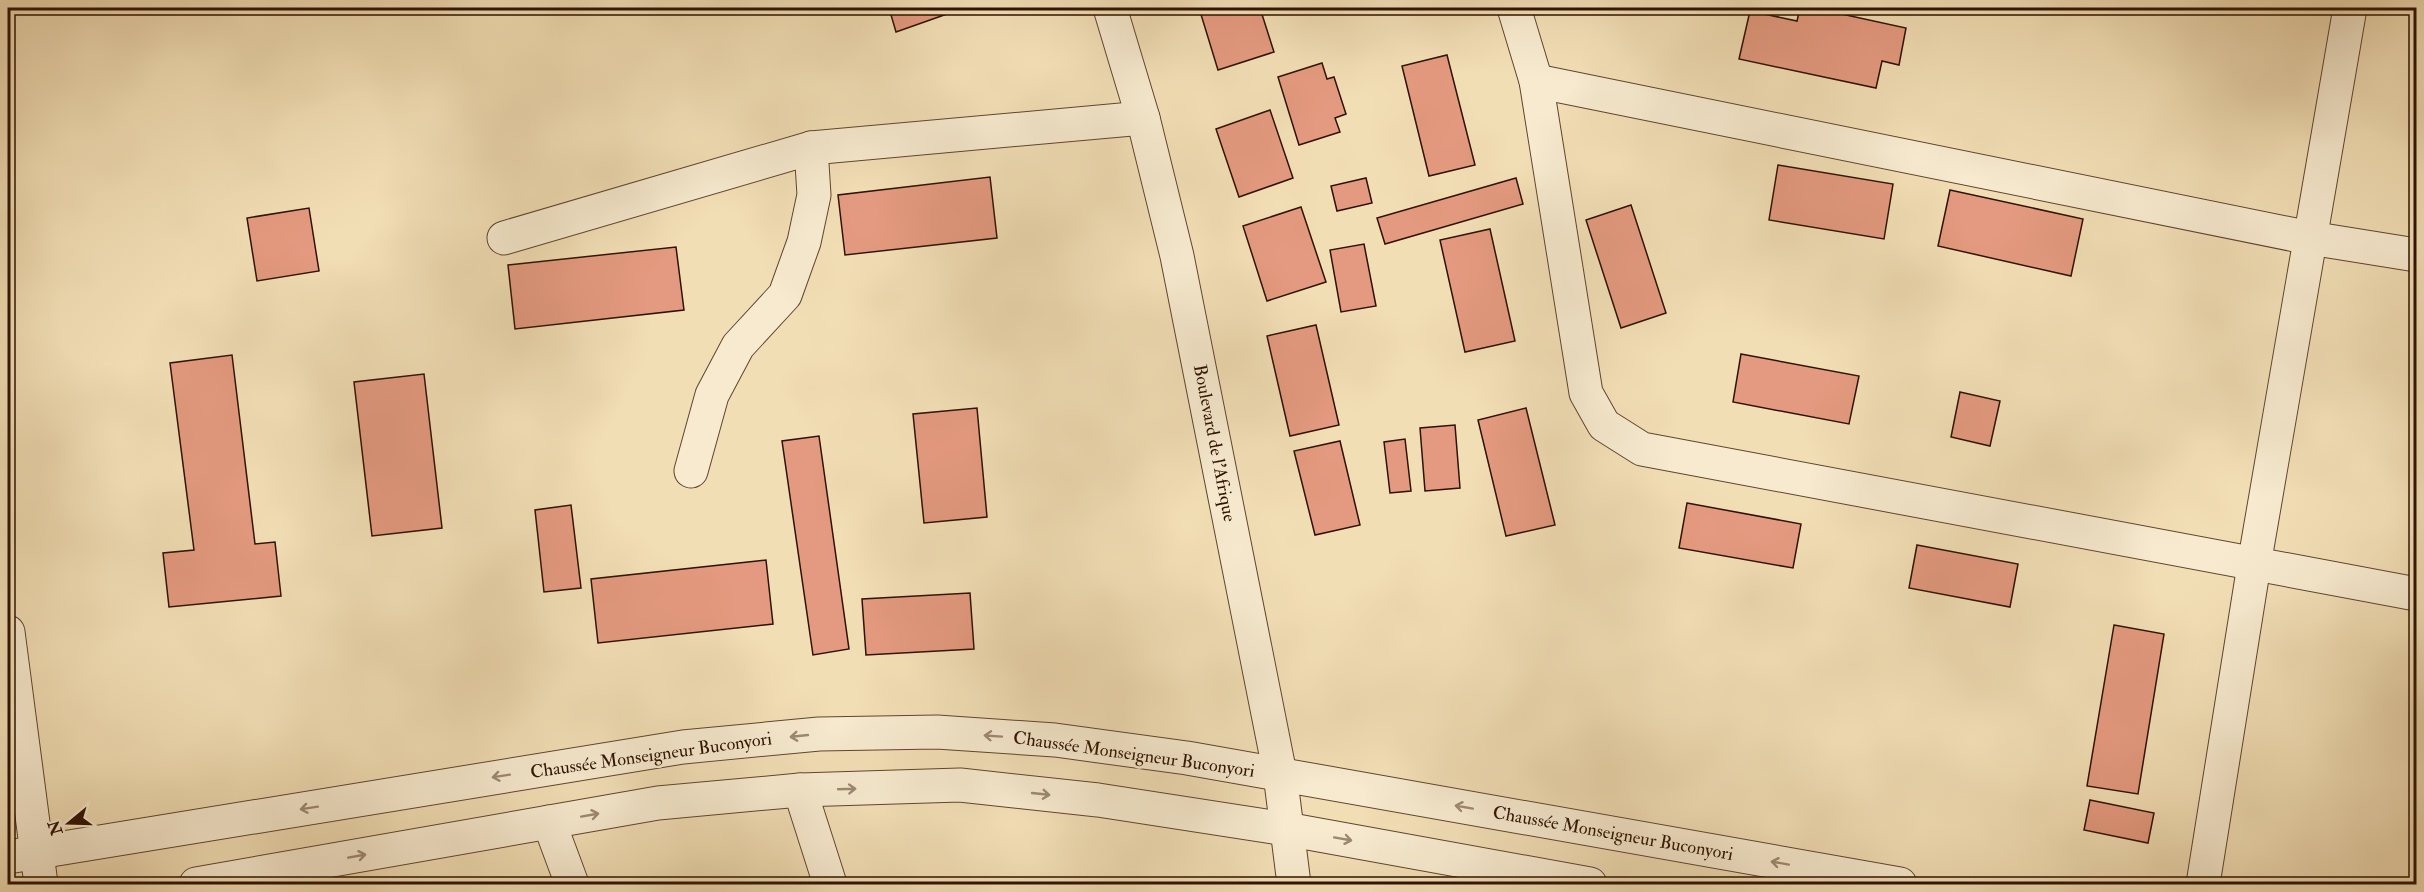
<svg xmlns="http://www.w3.org/2000/svg" width="2424" height="892" viewBox="0 0 2424 892" font-family="'IM FELL Double Pica',serif">
	<style>
		.building { fill: #e49a80; stroke: #2e1201; stroke-width: 1.5 }
		.lines { fill: none; stroke-linecap: round; stroke-linejoin: round }
		.minor-casing { stroke: #5f452e; stroke-width: 35 }
		.minor { stroke: #f7eacf; stroke-width: 33 }
		.oneway { stroke: #9d8972 }
		.labels { text-anchor: middle; stroke-width: 5; stroke-linejoin: round; paint-order: stroke }
		.street-label { font-size: 18px; fill: #2e1201; stroke: #f7eacf }
	</style>
	<rect width="100%" height="100%" fill="#f2deb5"/>
	<filter id="stains"><feTurbulence type="fractalNoise" baseFrequency=".00333" numOctaves="4"/><feColorMatrix values="0 0 0 0 .2 0 0 0 0 .09 0 0 0 0 .02 0 0 0 .5 -.17"/></filter>
	<radialGradient id="worn" r=".72"><stop offset=".6" stop-color="#630" stop-opacity="0"/><stop offset="1" stop-color="#630" stop-opacity=".3"/></radialGradient>
	<g class="building">
		<path d="M889,8H964L896,32Z"/>
		<path d="M1199,8H1260L1274,52L1218,70Z"/>
		<path d="M1800,8H1814L1906,28L1899,65L1882,61L1876,88L1739,59L1750,11L1797,21Z"/>
		<path d="M1447,55L1475,165L1429,176L1402,66Z"/>
		<path d="M1322,63L1327,79L1334,77L1346,114L1335,118L1340,132L1299,145L1278,77Z"/>
		<path d="M1270,110L1293,178L1239,197L1216,129Z"/>
		<path d="M1778,165L1893,184L1884,239L1769,220Z"/>
		<path d="M990,177L997,238L845,255L838,195Z"/>
		<path d="M1366,178L1372,203L1337,211L1331,186Z"/>
		<path d="M1516,178L1523,204L1385,244L1377,218Z"/>
		<path d="M1950,190L2083,219L2071,276L1938,246Z"/>
		<path d="M1631,205L1666,313L1621,328L1586,220Z"/>
		<path d="M1301,207L1326,282L1267,301L1243,226Z"/>
		<path d="M309,208L319,271L257,281L247,218Z"/>
		<path d="M1490,229L1515,341L1465,352L1440,240Z"/>
		<path d="M1364,244L1376,306L1341,312L1330,250Z"/>
		<path d="M676,247L684,310L515,329L508,265Z"/>
		<path d="M1316,325L1339,425L1290,436L1267,336Z"/>
		<path d="M1741,354L1859,376L1849,424L1733,402Z"/>
		<path d="M232,355L255,544L275,542L281,596L169,607L163,553L194,550L170,363Z"/>
		<path d="M424,374L442,528L372,536L354,382Z"/>
		<path d="M1960,392L2000,401L1990,446L1951,437Z"/>
		<path d="M977,408L987,517L924,523L913,414Z"/>
		<path d="M1526,408L1555,525L1506,536L1478,420Z"/>
		<path d="M1455,425L1460,488L1425,491L1420,428Z"/>
		<path d="M819,436L849,649L813,655L782,441Z"/>
		<path d="M1405,439L1411,491L1390,493L1384,442Z"/>
		<path d="M1340,441L1360,525L1315,535L1294,451Z"/>
		<path d="M1687,503L1801,524L1793,568L1679,548Z"/>
		<path d="M571,505L581,588L544,592L535,510Z"/>
		<path d="M1917,545L2018,564L2010,607L1909,588Z"/>
		<path d="M766,560L773,624L598,643L591,579Z"/>
		<path d="M970,593L974,649L866,655L862,599Z"/>
		<path d="M2114,625L2164,634L2138,794L2087,786Z"/>
		<path d="M2090,800L2154,813L2148,843L2084,830Z"/>
	</g>
	<g class="lines">
		<g class="minor-casing">
			<g id="minor">
				<path d="M1110,8L1143,118L1177,256L1280,774L1294,884"/>
				<path d="M1514,8L1536,81L1586,393L1604,425L1642,449L2416,594"/>
				<path d="M1536,81L2310,238L2416,255"/>
				<path d="M504,238L811,148L1143,118"/>
				<path d="M691,471L712,395L738,346L785,295L804,242L814,195L811,148"/>
				<path d="M8,632L41,884"/>
				<path d="M800,790L830,884"/>
				<path d="M549,822L572,884"/>
				<path d="M8,857L683,747L819,734L937,732L1055,740L1187,758L1900,884"/>
				<path d="M196,884L658,803L800,790L960,785L1098,800L1286,829L1590,884"/>
				<path d="M2203,884L2254,565L2350,8"/>
			</g>
		</g>
		<use href="#minor" class="minor"/>
	</g>
	<defs><path id="oneway-shaft" d="M-6 0H5M1.5-3L5.5 0L1.5 3" fill="none" stroke-width="1.6" stroke-linecap="round" stroke-linejoin="round" transform="scale(1.5)"/></defs>
	<g class="oneway">
		<use href="#oneway-shaft" transform="translate(799 736) rotate(174)"/>
		<use href="#oneway-shaft" transform="translate(993 736) rotate(-176)"/>
		<use href="#oneway-shaft" transform="translate(501 776) rotate(171)"/>
		<use href="#oneway-shaft" transform="translate(847 789) rotate(-2)"/>
		<use href="#oneway-shaft" transform="translate(1041 794) rotate(6)"/>
		<use href="#oneway-shaft" transform="translate(1464 807) rotate(-170)"/>
		<use href="#oneway-shaft" transform="translate(309 808) rotate(171)"/>
		<use href="#oneway-shaft" transform="translate(590 815) rotate(-10)"/>
		<use href="#oneway-shaft" transform="translate(1343 839) rotate(10)"/>
		<use href="#oneway-shaft" transform="translate(357 856) rotate(-10)"/>
		<use href="#oneway-shaft" transform="translate(1780 863) rotate(-170)"/>
	</g>
	<g class="labels">
		<g class="street-label">
			<text transform="translate(1215 443) rotate(79)" y="6">Boulevard de l'Afrique</text>
			<text transform="translate(1134 754) rotate(8)" y="6">Chaussée Monseigneur Buconyori</text>
			<text transform="translate(651 755) rotate(-8)" y="6">Chaussée Monseigneur Buconyori</text>
			<text transform="translate(1613 833) rotate(10)" y="6">Chaussée Monseigneur Buconyori</text>
		</g>
	</g>
	<rect width="2424" height="892" fill="none" stroke="#f2deb5" stroke-width="30"/>
	<rect x="9" y="9" width="2406" height="874" fill="none" stroke="#2e1201" stroke-width="3"/>
	<rect x="15" y="15" width="2394" height="862" fill="none" stroke="#2e1201" stroke-width="1.5"/>
	<g transform="translate(69 823) rotate(251)" stroke="#f7eacf" stroke-width="4.5" paint-order="stroke">
	<path d="M0-4.5L10 22L0 15L-10 22Z" fill="#2e1201"/>
	<text y="-9" font-size="16" font-weight="bold" text-anchor="middle" fill="#2e1201">N</text>
	</g>
	<rect width="100%" height="100%" filter="url(#stains)"/>
	<rect width="100%" height="100%" fill="url(#worn)"/>
</svg>
